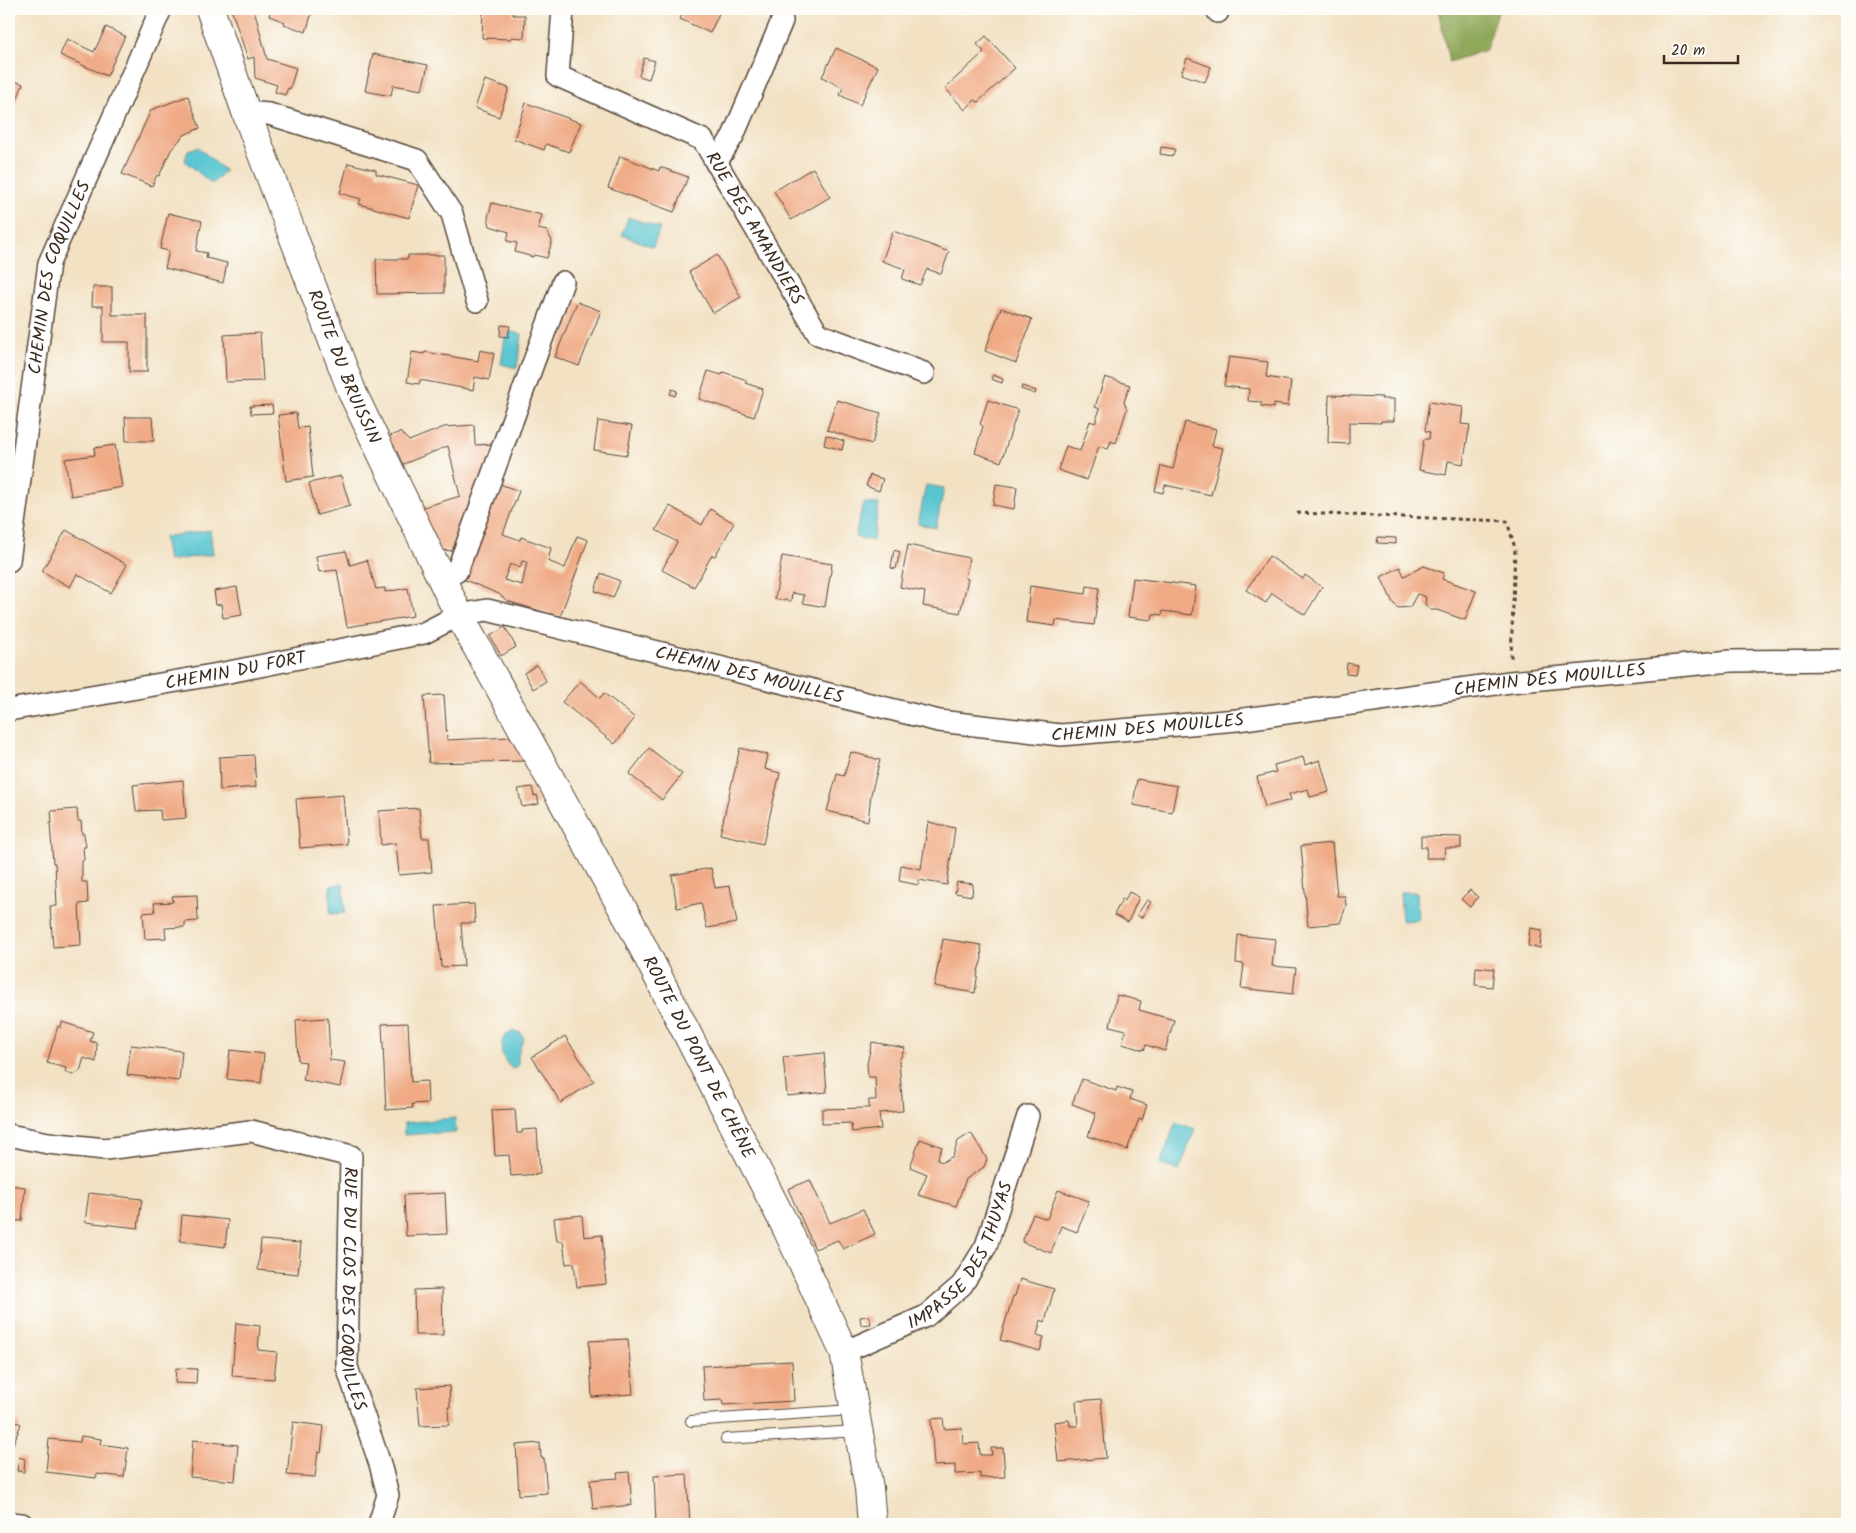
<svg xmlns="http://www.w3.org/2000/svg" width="1856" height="1533" viewBox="0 0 1856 1533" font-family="Kalam,sans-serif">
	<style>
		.forest { fill: #8fa85a; stroke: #65693c }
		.water { fill: #5ac6d1; stroke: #4a7878 }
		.building { fill: #f0ab86; fill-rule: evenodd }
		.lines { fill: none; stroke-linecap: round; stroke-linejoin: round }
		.lane-casing { stroke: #564537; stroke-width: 12 }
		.street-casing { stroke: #564537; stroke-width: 24 }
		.secondary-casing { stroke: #564537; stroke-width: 30 }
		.path { stroke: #564537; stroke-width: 3; stroke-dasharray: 4 4; stroke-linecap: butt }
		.lane { stroke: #fff; stroke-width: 10 }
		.street { stroke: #fff; stroke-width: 21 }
		.secondary { stroke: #fff; stroke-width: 28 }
		.labels { text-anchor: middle; stroke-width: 5; stroke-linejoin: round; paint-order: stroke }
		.street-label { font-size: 18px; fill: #3b2a1e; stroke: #fdfcf7 }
	</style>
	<rect width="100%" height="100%" fill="#fdfcf7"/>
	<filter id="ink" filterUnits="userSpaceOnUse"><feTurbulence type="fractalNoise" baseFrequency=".02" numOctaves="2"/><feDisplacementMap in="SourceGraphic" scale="10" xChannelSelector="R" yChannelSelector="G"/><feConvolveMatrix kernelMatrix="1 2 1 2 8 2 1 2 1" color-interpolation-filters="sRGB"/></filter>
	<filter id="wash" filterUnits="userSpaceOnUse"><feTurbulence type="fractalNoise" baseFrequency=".0096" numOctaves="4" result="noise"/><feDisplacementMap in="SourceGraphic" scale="20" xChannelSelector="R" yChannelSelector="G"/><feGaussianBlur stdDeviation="1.12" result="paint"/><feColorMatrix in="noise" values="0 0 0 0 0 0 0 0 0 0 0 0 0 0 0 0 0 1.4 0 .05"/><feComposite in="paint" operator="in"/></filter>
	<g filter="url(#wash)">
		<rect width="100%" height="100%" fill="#f2e1c3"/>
		<path class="forest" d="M1438,9H1499L1486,50L1449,62Z"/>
		<g class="water">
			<path d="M198,147L225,171L212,184L185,161L188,150Z"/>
			<path d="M628,217L660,228L653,247L622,235Z"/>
			<path d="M506,331L522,334L517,368L501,364Z"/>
			<path d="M926,485L944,488L936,528L918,524Z"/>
			<path d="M863,503L879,504L873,541L855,537Z"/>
			<path d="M210,530L213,554L168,561L164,537Z"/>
			<path d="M343,883L345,913L330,914V886Z"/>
			<path d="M1400,892H1417L1418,920L1402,921Z"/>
			<path d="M514,1031L521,1033L524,1039C522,1043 520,1047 519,1051C517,1059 521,1064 513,1069C500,1061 495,1035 514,1031Z"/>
			<path d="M455,1118L456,1132L404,1135V1123Z"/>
			<path d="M1176,1122L1195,1129L1179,1171L1160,1164Z"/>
		</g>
		<g id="blocks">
			<g class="building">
				<path d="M231,9H254L267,59L296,68L290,89L288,88L285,95L275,92L277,85L255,78L254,57L248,59Z"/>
				<path d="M271,9H313L306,32L284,24L285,22L269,16Z"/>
				<path d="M387,9H399L396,16L385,13Z"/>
				<path d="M483,9H513V15H525L524,38L511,37V39L482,38Z"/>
				<path d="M685,9H721L710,33L680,19Z"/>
				<path d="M106,27L125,36L107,76L60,55L67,39L94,52Z"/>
				<path d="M986,36L1015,68L978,102L975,100L965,110L945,88L984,52L977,44Z"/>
				<path d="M836,48L878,67L860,105L840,95L843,88L822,77Z"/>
				<path d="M373,54L428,65L422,90L393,85L391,96L365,91Z"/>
				<path d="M644,58L655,61L649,79L639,76Z"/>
				<path d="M1187,58L1211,67L1205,82L1181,74Z"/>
				<path d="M9,79L23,84L9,121Z"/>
				<path d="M485,80L509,88L499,117L475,108Z"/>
				<path d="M188,96L200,128L184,135L171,150L159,176L157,175L152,186L122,174L151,110Z"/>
				<path d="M526,103L581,123L569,152L546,144L544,150L514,139Z"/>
				<path d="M1161,147L1175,149L1173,156L1160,154Z"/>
				<path d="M620,156L659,171L660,167L688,177L674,212L608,188Z"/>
				<path d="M348,163L376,170V174L418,185L409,218L359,204L361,199L340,193Z"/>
				<path d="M813,168L830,197L791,220L774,191Z"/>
				<path d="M492,203L542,215L538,229L547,231L552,241L547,258L534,255L533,257L515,252L517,243L507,241L509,232L490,226L488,217Z"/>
				<path d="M168,213L202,221L196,251L207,253L206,258L227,263L223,283L165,268L169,251L160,249Z"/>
				<path d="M893,231L949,252L941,274L927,269L920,285L902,279L905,269L882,261Z"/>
				<path d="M408,255H444V293L377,294L376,259H408Z"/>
				<path d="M717,255L741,297L713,313L689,272Z"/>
				<path d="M93,287H112V315H147V372H129V342H103V306H92Z"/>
				<path d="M577,302L601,311L579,366L555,357Z"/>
				<path d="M1001,308L1032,319L1016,363L985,351Z"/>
				<path d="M501,325L510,326L508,337L500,336Z"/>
				<path d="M260,333L263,381L226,382L224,335Z"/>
				<path d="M480,350L494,353L489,380L475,377L473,390L420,380L419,384L407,382L412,352L424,354L425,352L478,361Z"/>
				<path d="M1229,357L1268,362L1266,377L1291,381L1288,406L1274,404V408L1261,406V402L1248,401L1249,389L1224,386Z"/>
				<path d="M708,371L722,375L723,372L747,380L745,383L763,389L754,417L699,399Z"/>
				<path d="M993,375L1003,379L1002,383L991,379Z"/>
				<path d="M1105,377L1130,385L1124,402L1127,409L1116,443L1111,441L1108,449L1099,446L1087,480L1058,470L1066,446L1080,451L1090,421L1095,423L1100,409L1095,407Z"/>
				<path d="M1022,386L1036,391L1035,394L1021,389Z"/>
				<path d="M672,389L677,391L675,396L670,394Z"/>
				<path d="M1329,395L1382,397L1381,399H1394V421H1381V423L1349,422V444L1328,443Z"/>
				<path d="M837,400L881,413L872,444L827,430Z"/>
				<path d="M988,400L1018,410L1001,462L975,453L983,426L980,424Z"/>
				<path d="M1429,402L1463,407L1461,424L1470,425L1463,464L1448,461L1446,475L1419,470L1424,439H1429L1430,432L1425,431Z"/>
				<path d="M272,405L273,413L251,414L250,406Z"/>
				<path d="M296,413L298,428L308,427L313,477L286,481L278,415Z"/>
				<path d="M125,417H152L154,441H126Z"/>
				<path d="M598,421L632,426L627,455L594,450Z"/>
				<path d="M1185,422L1216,429L1212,446L1223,448L1211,495L1165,485L1163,493L1155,491L1161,466L1173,469Z"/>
				<path d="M474,425L475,445L495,444L458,551L440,550L421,508L460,496L448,446L401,465L388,437L400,432L409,441L444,427Z"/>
				<path d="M826,435L844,441L842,450L824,445Z"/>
				<path d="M115,445L122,487L71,496L65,459L95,455L94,448Z"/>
				<path d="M870,475L883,479L879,491L866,486Z"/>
				<path d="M341,476L350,506L317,515L309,483Z"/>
				<path d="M494,482L519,491L503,534L520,540L521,537L551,548L548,561L565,568L577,536L588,540L560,617L507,601L499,594L460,578ZM522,561L527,562L522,585L504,580L510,564L520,568Z"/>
				<path d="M996,484L1017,487L1014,509L993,505Z"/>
				<path d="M670,506L702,525L710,509L734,523L715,556L712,555L694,587L662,570L677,542L656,530Z"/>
				<path d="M66,530L127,565L111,593L77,574L70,587L42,571Z"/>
				<path d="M1378,537L1396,538V544L1377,543Z"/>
				<path d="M908,545L969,558L965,578L968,579L960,613L923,606L925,592L900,587Z"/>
				<path d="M894,550L900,552L896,569L891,568Z"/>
				<path d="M346,551L350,565L367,560L376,589L385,588V592L408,588L413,616L347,627L337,570L319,572L316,556Z"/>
				<path d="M782,556L832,564L825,607L803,603L804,595L792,593L791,601L775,599Z"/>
				<path d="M1269,556L1303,579L1305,575L1322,587L1305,615L1272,593L1266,603L1246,590Z"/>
				<path d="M1424,566L1444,573L1442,579L1476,591L1465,620L1437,610H1430L1425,604L1426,597L1417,594L1410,607L1398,608L1393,603L1381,577L1400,567L1404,576Z"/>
				<path d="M601,573L620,581L613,598L595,591Z"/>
				<path d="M1133,578L1196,586L1192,615L1163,611L1162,615L1153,614L1152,620L1128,617Z"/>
				<path d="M1030,586L1086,594L1087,586L1099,588L1094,625L1056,620L1055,626L1026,622Z"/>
				<path d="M237,587L242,615L223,618L221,604L216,605L214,591Z"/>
				<path d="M505,627L516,647L501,656L490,636Z"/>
				<path d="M1347,663L1357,665L1355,675L1346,674Z"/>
				<path d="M537,665L546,681L533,689L524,673Z"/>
				<path d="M580,681L600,698L604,693L635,718L615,744L562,702Z"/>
				<path d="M444,695L447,740L511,737L525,761L429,763L424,696Z"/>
				<path d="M649,748L682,774L662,800L629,774Z"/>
				<path d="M740,748L768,755L765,769L780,773L763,844L720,834Z"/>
				<path d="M851,752L880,760L871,794L868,821L827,811L837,774L844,776Z"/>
				<path d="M254,755L256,787L220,790L219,757Z"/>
				<path d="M1303,757L1305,765L1320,760L1329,792L1310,797L1308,789L1289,794L1291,800L1265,807L1257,777L1276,772L1274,765Z"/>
				<path d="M1137,779L1177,786L1172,812L1133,805Z"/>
				<path d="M183,780L186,818L161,820L160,810L136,811L133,785Z"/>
				<path d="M532,787L534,796L537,795L539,804L522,807L518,789Z"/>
				<path d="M343,795L347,844L300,848L296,799Z"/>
				<path d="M419,808L422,838H429L432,872L399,875L396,843L381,845L379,811Z"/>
				<path d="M77,809L78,821H81L82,834H84L86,847H83L84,860L82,861V882H87L88,903L79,904L81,945L53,947L50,906H57L55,863H53L50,823H52L51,811Z"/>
				<path d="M928,822L955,828L947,885L919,880L918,885L899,881L901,865L921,869Z"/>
				<path d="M1421,836L1461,837V848H1445L1444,858H1426L1427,847H1421Z"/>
				<path d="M1332,843L1337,896H1345L1346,906L1340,923L1308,926L1301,846Z"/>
				<path d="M711,868L715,888L730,886L737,923L707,928L701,903L677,908L672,875Z"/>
				<path d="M957,882L973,884L972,896L955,893Z"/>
				<path d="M1470,890L1478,897L1470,907L1461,899Z"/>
				<path d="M1129,892L1139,897L1128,922L1114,915L1122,899L1125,901Z"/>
				<path d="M197,895L198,921L185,922V927L165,928L166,938L145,939L143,913L155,912L154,903L173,902L172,896Z"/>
				<path d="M1147,900L1151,902L1141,918L1137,915Z"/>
				<path d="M474,904L475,923H461L464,966L441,967L436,906Z"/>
				<path d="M1530,928L1542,930L1540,948L1528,946Z"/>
				<path d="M1238,935L1275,939L1272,966L1296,968L1293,994L1241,988L1244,964L1236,963Z"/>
				<path d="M943,939L981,945L982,959L978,971L975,993L934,986Z"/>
				<path d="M1476,967L1494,969L1492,987L1475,985Z"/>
				<path d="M1117,995L1141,1001L1139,1010L1174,1020L1165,1051L1146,1045L1144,1050L1122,1044L1126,1030L1110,1026Z"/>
				<path d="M328,1018L330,1060L345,1062L340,1087L303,1080L306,1062L298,1061L296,1020Z"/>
				<path d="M62,1022L93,1032L90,1041L97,1043L96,1062L84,1058L80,1071L73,1075L65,1072L66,1068L47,1063L58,1026L61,1028Z"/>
				<path d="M408,1023L411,1082L427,1081L428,1103L412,1104L413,1108L386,1110L382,1024Z"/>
				<path d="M565,1036L594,1081L561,1103L532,1057Z"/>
				<path d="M872,1042L905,1048L899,1061L903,1111L879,1113L881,1129L852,1132L851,1123L822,1124V1109L869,1108V1100H876L875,1077H868L867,1064Z"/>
				<path d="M131,1045L182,1051L179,1081L127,1075Z"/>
				<path d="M230,1050L264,1054L261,1083L227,1079Z"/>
				<path d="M824,1053L827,1092L787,1096L783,1057Z"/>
				<path d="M1082,1079L1116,1091L1117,1087L1132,1092L1130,1099L1147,1105L1142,1120L1139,1119L1127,1150L1088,1136L1096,1113L1072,1104Z"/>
				<path d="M515,1109L517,1133H522V1130L537,1129L540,1174L511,1176L509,1155L495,1156L492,1110Z"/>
				<path d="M971,1133L987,1159L984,1167L966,1179L956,1206L918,1195L927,1174L910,1167L920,1139L942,1147L937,1160L943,1162L953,1156L958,1141Z"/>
				<path d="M810,1180L830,1223L863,1209L875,1234L843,1249L838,1240L815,1249L788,1189Z"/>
				<path d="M9,1185L25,1187L22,1221L9,1220Z"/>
				<path d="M1058,1190L1089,1201L1077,1232L1061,1226L1051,1253L1022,1242L1033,1214L1047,1219Z"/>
				<path d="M89,1193L142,1199L138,1228L85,1222Z"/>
				<path d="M445,1193L447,1234L406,1236L404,1195Z"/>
				<path d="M182,1215L228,1220L225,1247L180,1241Z"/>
				<path d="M582,1215L584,1237L602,1235L606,1284L577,1287L574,1263L566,1264L563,1241H557L554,1218Z"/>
				<path d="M261,1240L301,1243L298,1274L258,1270Z"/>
				<path d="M1020,1279L1054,1289L1045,1322L1041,1320L1037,1335L1044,1337L1040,1351L1000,1340L1013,1296H1015Z"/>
				<path d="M442,1289L443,1335H415L414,1290Z"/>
				<path d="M869,1316L871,1324L861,1325L860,1317Z"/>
				<path d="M236,1323L260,1326L258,1350L277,1352L274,1379L232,1376Z"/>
				<path d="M628,1339L633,1394L592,1397L589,1341Z"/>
				<path d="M792,1361L794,1401L723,1405L722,1400L704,1401L702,1366Z"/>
				<path d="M176,1368L197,1369L196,1384L175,1383Z"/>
				<path d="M449,1386L450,1407H448L449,1425L420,1426L417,1388Z"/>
				<path d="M1101,1399L1106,1458L1058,1462L1054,1422L1069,1420L1070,1426H1078L1076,1401Z"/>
				<path d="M943,1418L944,1429L962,1428L963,1444L979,1443L980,1455H992L991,1448H1003L1005,1477L980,1478V1473L955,1474V1465L934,1466L931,1419Z"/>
				<path d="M9,1419L21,1424L12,1447L9,1446Z"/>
				<path d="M293,1422L324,1426L321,1453L318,1452L315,1477L287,1475Z"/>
				<path d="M81,1436L101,1439L100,1444L128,1448L124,1477L97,1474L96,1478L46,1472L49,1439L80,1442Z"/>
				<path d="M193,1440L238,1445L235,1481L190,1477Z"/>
				<path d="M540,1443L541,1458H544L547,1493L519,1495L516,1445Z"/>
				<path d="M19,1457L25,1459L24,1472L17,1471Z"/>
				<path d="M629,1472L632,1505L593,1509L590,1480L618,1478L617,1473Z"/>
				<path d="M687,1474L690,1524H656L654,1476Z"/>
			</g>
		</g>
	</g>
	<g filter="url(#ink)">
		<use href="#blocks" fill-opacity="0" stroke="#564537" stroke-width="1"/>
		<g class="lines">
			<g class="lane-casing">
				<g id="lane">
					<path d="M691,1421L852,1410"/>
					<path d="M726,1439L857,1431"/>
				</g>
			</g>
			<g class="street-casing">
				<g id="street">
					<path id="s1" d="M563,9L558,76L703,140L818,334L924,373"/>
					<path d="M1218,12L1219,9"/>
					<path d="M246,112L269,114L417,160L452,214L477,301"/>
					<path d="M716,163L733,136L782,21"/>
					<path id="s2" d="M9,561L49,263L161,9"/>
					<path d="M441,581L457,571L563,282"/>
					<path id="s3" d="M9,710L224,673L424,633L459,615L487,610L939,721L1061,735L1237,720L1510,682L1731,661L1847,660"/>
					<path id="s4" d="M9,1135L48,1143L105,1149L251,1131L351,1156L347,1367L380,1464L388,1495L379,1524"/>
					<path id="s5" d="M844,1352L926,1316L962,1285L986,1246L1028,1116"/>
					<path d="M9,1523L22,1524"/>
				</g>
			</g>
			<g class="secondary-casing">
				<g id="secondary">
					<path id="s6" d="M210,9L246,112L353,394L459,615L629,920L787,1229L844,1352L869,1488L872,1524"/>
				</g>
			</g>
			<path class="path" d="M1297,513L1507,521L1515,548L1511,659"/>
			<use href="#lane" class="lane"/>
			<use href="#street" class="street"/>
			<use href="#secondary" class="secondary"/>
		</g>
	</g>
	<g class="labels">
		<g class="street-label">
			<text dy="6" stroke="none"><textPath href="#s1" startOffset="328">RUE DES AMANDIERS</textPath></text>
			<text dy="6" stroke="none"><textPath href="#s2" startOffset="289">CHEMIN DES COQUILLES</textPath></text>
			<text dy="6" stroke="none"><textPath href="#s6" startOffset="382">ROUTE DU BRUISSIN</textPath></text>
			<text dy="6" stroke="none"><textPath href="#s3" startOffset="230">CHEMIN DU FORT</textPath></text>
			<text dy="6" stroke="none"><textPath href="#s3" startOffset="760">CHEMIN DES MOUILLES</textPath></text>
			<text dy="6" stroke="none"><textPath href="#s3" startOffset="1570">CHEMIN DES MOUILLES</textPath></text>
			<text dy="6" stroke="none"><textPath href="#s3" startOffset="1165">CHEMIN DES MOUILLES</textPath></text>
			<text dy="6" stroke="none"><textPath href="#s6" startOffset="1159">ROUTE DU PONT DE CHÊNE</textPath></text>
			<text dy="6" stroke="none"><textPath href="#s5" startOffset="160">IMPASSE DES THUYAS</textPath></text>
			<text dy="6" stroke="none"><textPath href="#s4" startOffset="481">RUE DU CLOS DES COQUILLES</textPath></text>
		</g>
	</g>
	<rect width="1856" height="1533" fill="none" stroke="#fdfcf7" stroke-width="30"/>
	<path d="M1664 55v8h74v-8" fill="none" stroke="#3b2a1e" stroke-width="2.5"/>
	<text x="1671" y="55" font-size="15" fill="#3b2a1e" stroke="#fdfcf7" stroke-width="4" paint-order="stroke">20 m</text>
</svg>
